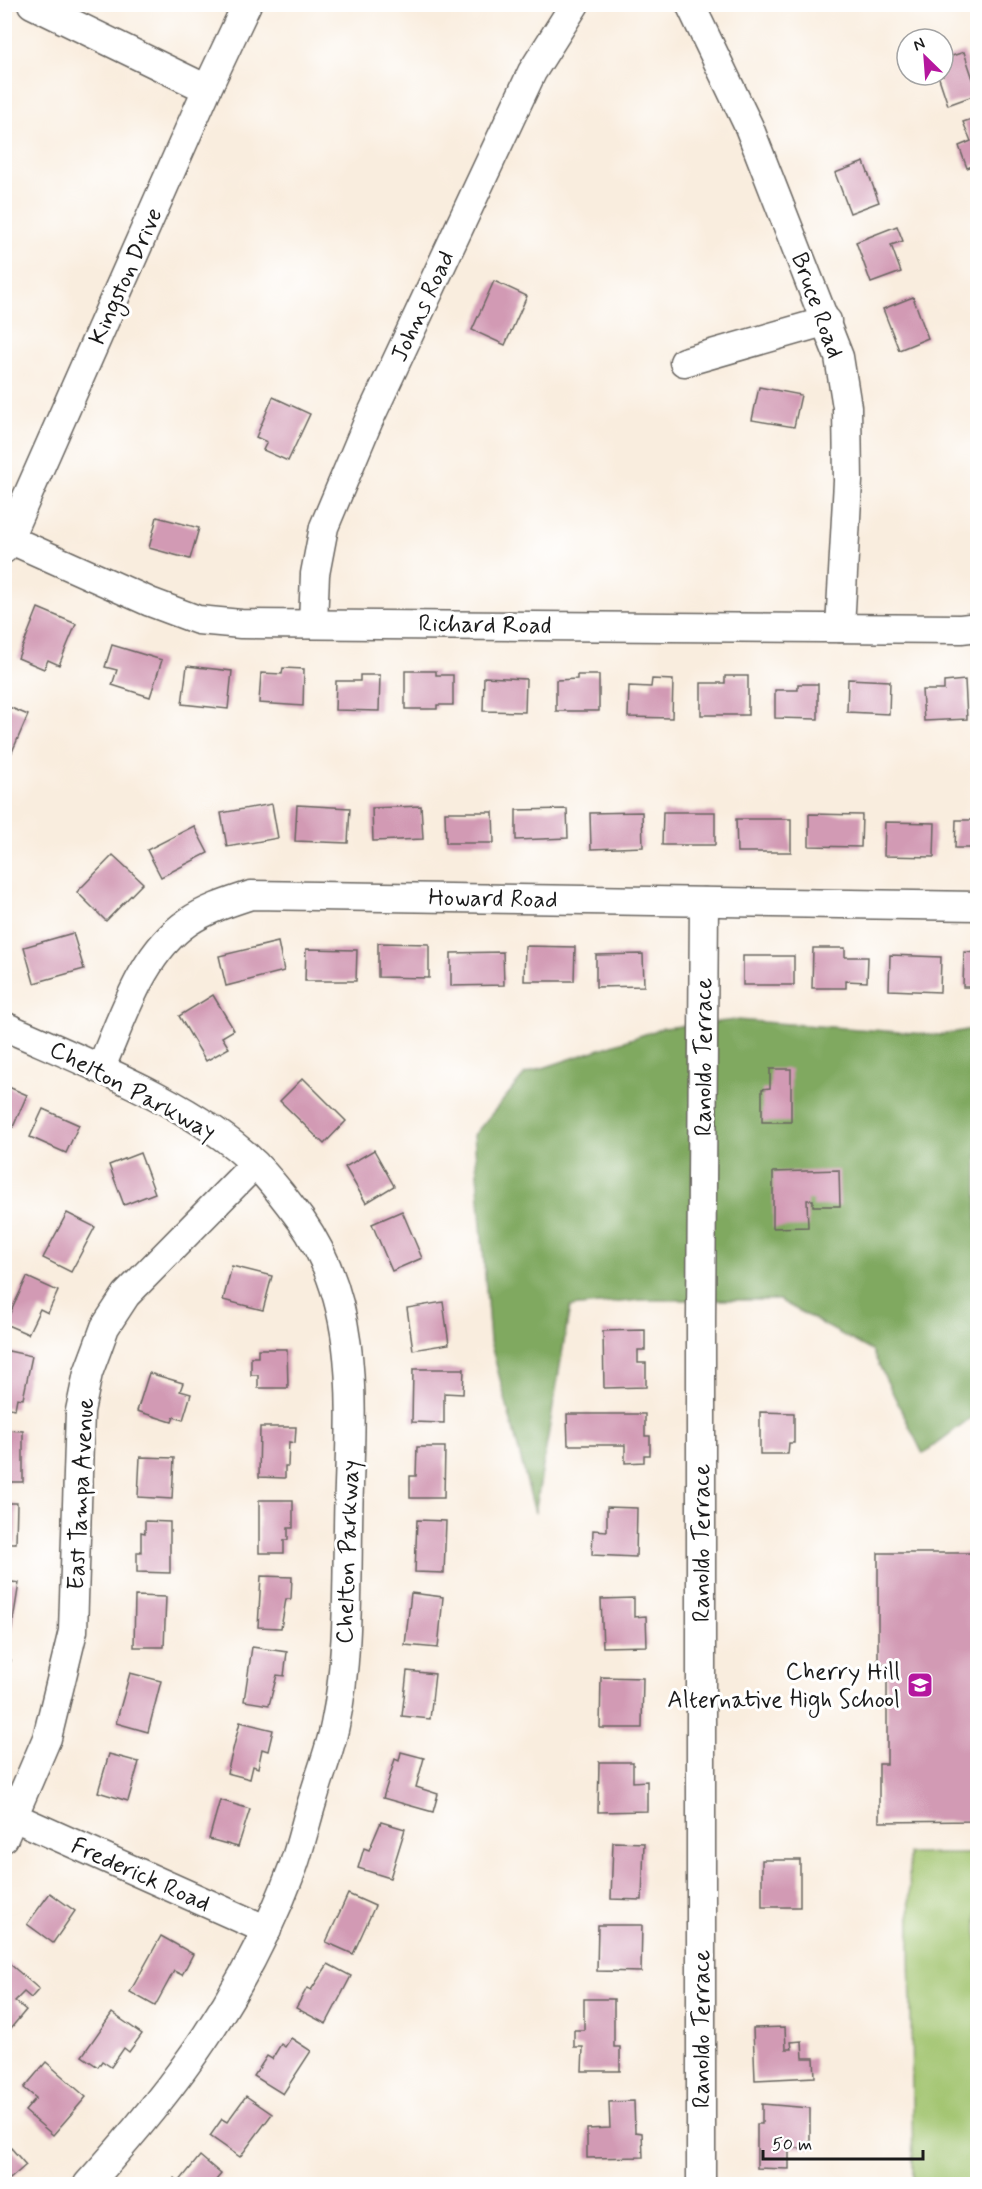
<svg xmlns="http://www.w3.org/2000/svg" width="982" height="2189" viewBox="0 0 982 2189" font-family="Mynerve,sans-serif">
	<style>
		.green { fill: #a0c36d; stroke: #5e7044; stroke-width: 1.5 }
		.forest { fill: #80a960; stroke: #4e623e; stroke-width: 1.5 }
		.building { fill: #d29ab4 }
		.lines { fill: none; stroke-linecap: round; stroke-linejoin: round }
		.minor-casing { stroke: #696560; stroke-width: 31 }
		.minor { stroke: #fff; stroke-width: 28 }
		.labels { text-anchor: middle; stroke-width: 6; stroke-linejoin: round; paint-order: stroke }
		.street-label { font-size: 24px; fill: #1c1c1c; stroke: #fff }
		.poi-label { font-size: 24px; fill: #1c1c1c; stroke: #fff; text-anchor: end }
	</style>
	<rect width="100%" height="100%" fill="#fff"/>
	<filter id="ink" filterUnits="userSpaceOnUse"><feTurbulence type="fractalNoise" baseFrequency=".0167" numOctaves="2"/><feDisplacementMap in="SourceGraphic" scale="12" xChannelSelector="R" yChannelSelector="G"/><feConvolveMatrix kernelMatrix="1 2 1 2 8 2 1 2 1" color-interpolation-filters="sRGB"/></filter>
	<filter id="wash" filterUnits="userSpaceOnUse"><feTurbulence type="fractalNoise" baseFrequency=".008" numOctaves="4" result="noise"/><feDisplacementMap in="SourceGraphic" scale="24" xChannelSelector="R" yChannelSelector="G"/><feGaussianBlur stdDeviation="1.35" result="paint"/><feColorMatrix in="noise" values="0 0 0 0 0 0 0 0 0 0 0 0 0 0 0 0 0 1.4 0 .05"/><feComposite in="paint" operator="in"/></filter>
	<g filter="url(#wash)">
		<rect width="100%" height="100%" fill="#f9edde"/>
		<path class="green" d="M909,1854H977V2184H913Z"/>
		<path class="forest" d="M736,1020L941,1035L977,1028V1413L923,1454L872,1351L779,1300H641L570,1307L535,1513L490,1341L474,1135L525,1074L663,1028Z"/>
		<g id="blocks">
			<g class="building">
				<path d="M964,52L978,94L948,105L938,75H943V59Z"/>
				<path d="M978,117V164L967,168L959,146L971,141L963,122Z"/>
				<path d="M864,162L879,202L850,213L835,173Z"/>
				<path d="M897,226L903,241L891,245L901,272L871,283L856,242Z"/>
				<path d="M494,281L527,296L505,345L472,330Z"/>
				<path d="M913,297L928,338L899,350L883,309Z"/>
				<path d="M759,387L801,395L794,427L752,420Z"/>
				<path d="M273,397L310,414L288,461L263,450L267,442L256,437Z"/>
				<path d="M157,517L199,528L190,559L149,548Z"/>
				<path d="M38,608L76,624L59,665L48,660L44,669L18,658Z"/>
				<path d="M112,645L162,660L150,697L112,685L117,670L105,667Z"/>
				<path d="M187,666L232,671L228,709L182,704Z"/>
				<path d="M283,668L304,669L303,706L259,703L261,673L282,674Z"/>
				<path d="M405,671H436V675H453V705H437V709H405Z"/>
				<path d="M360,675H380L379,711L335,710L336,681H360Z"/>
				<path d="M577,675H599V711H556V680L577,679Z"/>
				<path d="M725,676H748V715H701V683H725Z"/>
				<path d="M484,677L526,679L525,712L483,711Z"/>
				<path d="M652,679L673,680L672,718L628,717L629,686L651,687Z"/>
				<path d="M848,679L890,681L889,714L847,712Z"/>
				<path d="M965,680L967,719L924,721L922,690H944V682Z"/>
				<path d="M798,684H818V719L775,718V690H798Z"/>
				<path d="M4,705L28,715L9,759L4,756Z"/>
				<path d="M272,804L278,838L227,847L221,813Z"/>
				<path d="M297,805L350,808L348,843L295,841Z"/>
				<path d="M421,806L423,839L373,841L372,808Z"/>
				<path d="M567,809L568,838L516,840V810Z"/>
				<path d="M445,812H493L494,843H446Z"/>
				<path d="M642,812L643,847L591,849L590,813Z"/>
				<path d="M663,812H715V845H662Z"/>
				<path d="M809,814L862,815L861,847L809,846Z"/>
				<path d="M736,819H791V852H737Z"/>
				<path d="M956,820H978V848H955Z"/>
				<path d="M885,822L935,823L934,857L884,856Z"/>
				<path d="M194,826L208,853L161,877L147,850Z"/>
				<path d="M113,855L143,883L106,921L77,892Z"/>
				<path d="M73,933L84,969L34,983L24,947Z"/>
				<path d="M278,942L284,971L226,986L219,956Z"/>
				<path d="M378,943L429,944V978L378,977Z"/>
				<path d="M525,946L575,947L574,981H524Z"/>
				<path d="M813,948H845V957H868L867,982L846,981V988H812Z"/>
				<path d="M306,949L357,950L356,981H305Z"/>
				<path d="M503,952L504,985L451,986V953Z"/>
				<path d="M964,952L978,953V987H963Z"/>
				<path d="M643,954L644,986L596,987V955Z"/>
				<path d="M890,955L941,957L940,992L889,990Z"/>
				<rect x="743" y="956" width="51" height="29"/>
				<path d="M213,995L234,1030L222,1037L229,1048L206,1061L179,1016Z"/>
				<path d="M770,1069H791V1122H762V1089L770,1088Z"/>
				<path d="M303,1078L346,1121L324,1144L280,1101Z"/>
				<path d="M4,1085L27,1095L13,1127L4,1124Z"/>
				<path d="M43,1109L79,1125L66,1153L30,1137Z"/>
				<path d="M374,1150L394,1186L366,1203L345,1167Z"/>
				<path d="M140,1153L155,1193L124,1205L109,1165Z"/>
				<path d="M839,1170L840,1206H813V1200H807L808,1227L773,1228V1172Z"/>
				<path d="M402,1211L422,1258L392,1271L372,1224Z"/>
				<path d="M67,1213L95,1227L71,1272L43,1258Z"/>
				<path d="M232,1266L272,1276L263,1310L223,1300Z"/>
				<path d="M27,1277L58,1291L48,1313L40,1309L28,1334L5,1324Z"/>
				<path d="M443,1302L449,1344L413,1350L407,1308Z"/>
				<path d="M645,1330V1350H638V1363H646V1387L604,1388L603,1331Z"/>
				<path d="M258,1349H287L288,1388H258V1375H251V1357H258Z"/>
				<path d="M4,1350L32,1356L23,1399L17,1398L15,1409L4,1407Z"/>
				<path d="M413,1369H464L463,1394L444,1393V1423L412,1422Z"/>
				<path d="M149,1373L183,1383L180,1391L191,1394L183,1420L174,1417L172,1422L137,1411Z"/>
				<path d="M760,1412L794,1413V1443H789L788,1454H760Z"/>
				<path d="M567,1414H645V1436H650V1455H644V1462L625,1463V1445H568Z"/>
				<path d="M260,1427H296L295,1443L289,1442L288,1466H285V1478L259,1477Z"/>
				<path d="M4,1430L23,1431V1482H4Z"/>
				<path d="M417,1447H445L444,1498H410V1476H416Z"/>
				<path d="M140,1457L174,1458L172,1499L138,1497Z"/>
				<path d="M259,1500H293V1528H288V1540H284V1553H259Z"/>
				<path d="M4,1503H17L16,1543H4Z"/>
				<path d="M607,1507L637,1508L636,1557L592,1555L593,1530L607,1531Z"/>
				<path d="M417,1520L446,1521L444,1573L415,1572Z"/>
				<path d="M145,1521L170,1522V1573L137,1572V1552H141V1532L145,1533Z"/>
				<path d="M878,1553H978V1821L879,1822V1764H887V1664L878,1663Z"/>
				<path d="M261,1576L292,1577L291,1599H286L281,1628L258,1627Z"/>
				<path d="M4,1581L19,1583L11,1633L4,1631Z"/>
				<path d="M411,1593L443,1597L438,1648L405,1645Z"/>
				<path d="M135,1596L166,1597L164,1647H134Z"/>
				<path d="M634,1598V1617L646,1616L647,1646L603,1647L601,1599Z"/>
				<path d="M252,1647L287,1652L284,1676L277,1675L269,1705L244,1701Z"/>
				<path d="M4,1658L11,1660L5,1681H4Z"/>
				<path d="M407,1671L435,1674L430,1719L402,1716Z"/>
				<path d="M130,1673L161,1681L148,1732L116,1723Z"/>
				<path d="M601,1677L643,1678L642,1728H600Z"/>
				<path d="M240,1722L273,1730L268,1751L262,1749L258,1768L253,1766L250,1779L227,1773Z"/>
				<path d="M401,1752L424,1758L416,1787L438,1794L433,1812L383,1798L395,1759L399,1761Z"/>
				<path d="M109,1754L139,1762L128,1801L98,1792Z"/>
				<path d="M599,1762H633V1782L647,1781V1811L598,1812Z"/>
				<path d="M220,1800L250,1809L238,1847L209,1839Z"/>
				<path d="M381,1822L405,1829L390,1878L358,1868L364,1848L369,1850Z"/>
				<path d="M613,1842L644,1843L642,1900L611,1899Z"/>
				<rect x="762" y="1860" width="38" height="47"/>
				<path d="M50,1893L75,1911L53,1943L27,1924Z"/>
				<path d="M348,1894L375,1906L353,1954L326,1942Z"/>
				<path d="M598,1925H642L641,1972L597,1971Z"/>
				<path d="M161,1936L193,1954L182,1975L174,1971L155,2006L130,1992Z"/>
				<path d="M4,1959L39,1989L31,1998L24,1992L15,2001L26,2010L11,2028L4,2023Z"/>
				<path d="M328,1964L351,1976L326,2024L296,2008L307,1988L311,1990Z"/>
				<path d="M584,1999H614V2047H620V2071H582L583,2047H574V2030H584Z"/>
				<path d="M112,2013L142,2034L129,2052L124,2048L111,2067L102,2061L98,2067L82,2056Z"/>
				<path d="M785,2027L786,2049H792L791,2042L802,2041L803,2058H814L815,2077L755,2080L753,2028Z"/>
				<path d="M291,2038L311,2051L283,2094L254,2076L267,2056L272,2059L281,2044L285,2047Z"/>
				<path d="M46,2062L86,2097L53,2135L25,2111L36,2098L24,2088Z"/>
				<path d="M246,2096L272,2114L240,2157L210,2136L222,2119L227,2122Z"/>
				<path d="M634,2101L635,2132L642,2133L643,2157L587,2158V2129L610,2128L609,2102Z"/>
				<path d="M762,2104L810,2108V2148H789V2169L757,2168V2124H762Z"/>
				<path d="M4,2140L26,2165L10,2179L7,2175L4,2178Z"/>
				<path d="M200,2156L221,2174L216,2180L222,2184H169L175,2178L179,2182Z"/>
			</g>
		</g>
	</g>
	<g filter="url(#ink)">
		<use href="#blocks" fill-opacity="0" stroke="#696560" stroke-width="1.5"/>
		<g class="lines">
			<g class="minor-casing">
				<g id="minor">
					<path d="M32,4L207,89"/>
					<path d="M690,4L749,127L839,357L847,407L848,481L840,628"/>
					<path d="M684,362L827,321"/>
					<path d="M9,539L150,602L198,620L241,624L961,629L978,627"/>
					<path d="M4,549L207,89L247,4"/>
					<path d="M313,623L315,574L324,527L368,422L532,72L575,4"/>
					<path d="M4,1026C82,1061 197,1105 256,1165C273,1182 287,1201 301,1220C357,1299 352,1394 349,1485C346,1562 351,1650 335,1725C330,1750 320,1774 313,1799C306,1821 301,1845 293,1867C246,1992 177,2086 88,2184"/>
					<path d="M100,1069C123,1019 140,955 188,922C207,909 230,902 251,895L978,906"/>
					<path d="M14,1817L267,1930"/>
					<path d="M4,1838L47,1738L73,1631L80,1411L88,1373L97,1349L105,1327L126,1295L255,1164"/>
					<path d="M701,2184V1319L704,902"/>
				</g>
			</g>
			<use href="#minor" class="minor"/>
		</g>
	</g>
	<defs>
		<g id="school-square" transform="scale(1.35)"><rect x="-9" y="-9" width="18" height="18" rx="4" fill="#b5179e" stroke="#fff"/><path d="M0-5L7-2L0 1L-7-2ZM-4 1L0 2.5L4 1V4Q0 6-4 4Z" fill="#fff"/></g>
	</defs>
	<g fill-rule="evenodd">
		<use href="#school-square" x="920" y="1685"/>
	</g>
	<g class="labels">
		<g class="street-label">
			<text transform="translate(125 276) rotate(-66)" y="8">Kingston Drive</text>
			<text transform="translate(818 305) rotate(70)" y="8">Bruce Road</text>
			<text transform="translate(422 306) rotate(-65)" y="8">Johns Road</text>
			<text transform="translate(485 624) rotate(1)" y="8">Richard Road</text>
			<text transform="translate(493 898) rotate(1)" y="8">Howard Road</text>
			<text transform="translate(703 1057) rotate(-90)" y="8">Ranoldo Terrace</text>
			<text transform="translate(133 1090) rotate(28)" y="8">Chelton Parkway</text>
			<text transform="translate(80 1494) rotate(-87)" y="8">East Tampa Avenue</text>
			<text transform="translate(701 1543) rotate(-90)" y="8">Ranoldo Terrace</text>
			<text transform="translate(347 1552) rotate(-88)" y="8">Chelton Parkway</text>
			<text transform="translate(141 1874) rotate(24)" y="8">Frederick Road</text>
			<text transform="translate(701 2029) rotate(-90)" y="8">Ranoldo Terrace</text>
		</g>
		<g class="poi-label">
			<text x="900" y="1679">Cherry Hill<tspan x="900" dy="28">Alternative High School</tspan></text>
		</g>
	</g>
	<rect width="982" height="2189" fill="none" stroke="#fff" stroke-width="24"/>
	<g transform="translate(925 57) rotate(335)"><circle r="28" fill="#ffffff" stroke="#a4a4a4" stroke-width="1.5"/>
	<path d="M0-4.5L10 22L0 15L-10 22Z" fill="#b5179e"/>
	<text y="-9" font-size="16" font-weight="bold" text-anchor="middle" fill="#1c1c1c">N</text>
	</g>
	<path d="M763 2150v9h160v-9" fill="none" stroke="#1c1c1c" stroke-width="3"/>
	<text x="772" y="2150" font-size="18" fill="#1c1c1c" stroke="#ffffff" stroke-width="4.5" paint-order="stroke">50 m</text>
</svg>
